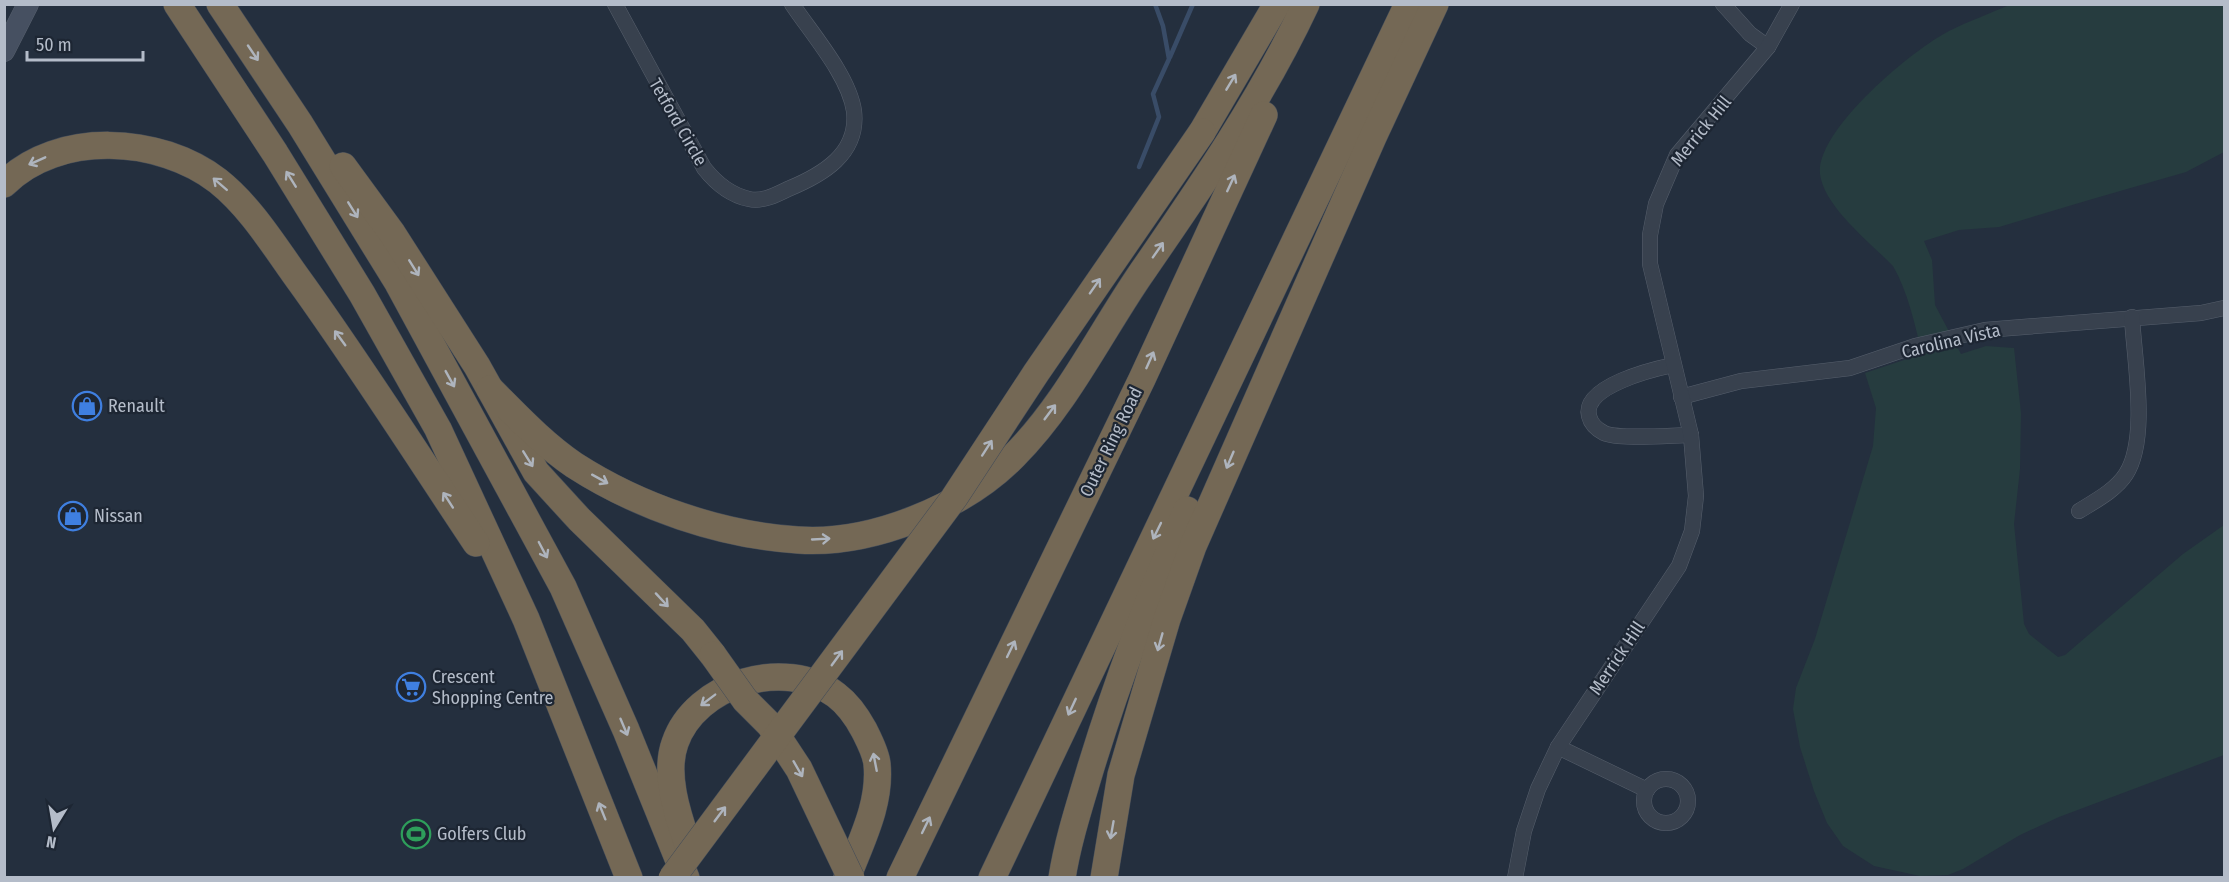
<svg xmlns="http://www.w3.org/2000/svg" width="2229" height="882" viewBox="0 0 2229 882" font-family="'Fira Sans Condensed',sans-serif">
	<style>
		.green { fill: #263c3f }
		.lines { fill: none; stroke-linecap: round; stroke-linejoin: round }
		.stream { stroke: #394c67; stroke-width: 4.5 }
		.street-casing { stroke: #565f6c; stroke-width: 16 }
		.secondary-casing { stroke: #565f6c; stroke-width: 22 }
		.highway-casing { stroke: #434c59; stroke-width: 28 }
		.street { stroke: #38414e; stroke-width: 15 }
		.secondary { stroke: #465061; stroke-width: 21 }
		.highway { stroke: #746855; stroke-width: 27 }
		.highway-bridge-casing { stroke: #434c59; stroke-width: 28; stroke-linecap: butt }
		.highway-bridge { stroke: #746855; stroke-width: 27 }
		.oneway { stroke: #aeb4bd }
		.labels { text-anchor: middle; stroke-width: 4.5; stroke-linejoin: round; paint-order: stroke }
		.street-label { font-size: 18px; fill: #b4bcc9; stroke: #1d2633 }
		.poi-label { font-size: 18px; fill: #b4bcc9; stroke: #1d2633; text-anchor: start }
	</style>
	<rect width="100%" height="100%" fill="#242f3e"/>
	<path class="green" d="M2012,4L2224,5V152L2186,172L2089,200L1999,227L1959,230L1924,241L1932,260L1935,305L1961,354L1986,346L2014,348L2021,413L2020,469L2014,524L2024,624L2029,634L2058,657L2065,655L2183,554L2224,525V755L2059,817L2020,835L1963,869L1948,875L1920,876L1874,866L1843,846L1827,823L1814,791L1800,747L1793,709L1796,688L1815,639L1873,446L1876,408L1865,373L1922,354C1915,325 1908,292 1893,266C1871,243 1824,207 1820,174C1816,130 1912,50 1949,31C1969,21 1991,13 2012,4Z"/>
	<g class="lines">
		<g class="stream">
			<path d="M1170,57L1193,4"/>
			<path d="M1139,167L1159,117L1153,94L1169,59L1163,26L1155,4"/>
		</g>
		<g class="street-casing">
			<g id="street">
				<path d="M615,4L704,168C715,182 730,195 749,199C762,202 776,195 788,189C822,175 859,154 854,111C849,76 812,34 792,4"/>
				<path d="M1723,4L1750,34L1768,47"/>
				<path d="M1673,365C1654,369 1582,386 1589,416C1591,424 1598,430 1604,433C1619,440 1673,435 1691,435"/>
				<path d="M1681,397L1741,381L1850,368L1915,346L1985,330L2201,313L2224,308"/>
				<path d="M2079,511C2095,501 2116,490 2126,474C2149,438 2134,359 2132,317"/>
				<path d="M1558,747L1647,790"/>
				<circle cx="1666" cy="801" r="22"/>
				<path d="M1515,878L1524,831L1538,789L1558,747L1679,566L1692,531L1696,496L1691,435L1650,264V235L1656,204L1677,155L1768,47L1792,4"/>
			</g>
		</g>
		<g class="secondary-casing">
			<path id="secondary" d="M4,51L28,4"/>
		</g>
		<g class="highway-casing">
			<g id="highway">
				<path d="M177,4L275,153L362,294L438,429L526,619L629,878"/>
				<path d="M220,4L300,124L398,283L563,587L626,730L686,878"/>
				<path d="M1202,132L1277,4"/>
				<path d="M343,166L392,233L477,366L536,472L579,519L693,630L713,655"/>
				<path d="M4,184C58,130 160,136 218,181C252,208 276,249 301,283C362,368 418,456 476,543"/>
				<path d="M490,389C517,416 543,444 574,465C639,507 721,535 798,540C871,545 963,508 1014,456C1066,404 1099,335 1140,275C1200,188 1261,100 1306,4"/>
				<path d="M687,842C677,813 664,773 675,743C695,684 785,656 836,695C848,704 857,717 864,730C869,740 876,753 877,764C881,804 861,841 847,878"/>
				<path d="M900,878L1142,379L1264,115"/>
				<path d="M992,878L1408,4"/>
				<path d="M1062,878C1068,840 1080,804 1091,767C1118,679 1150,594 1187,510"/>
				<path d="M1104,878L1121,775L1167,619L1193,546L1373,137L1435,4"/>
			</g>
		</g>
		<use href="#street" class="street"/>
		<use href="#secondary" class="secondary"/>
		<use href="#highway" class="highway"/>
		<g class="highway-bridge-casing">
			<g id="highway-bridge">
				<path d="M713,655L745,700L770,725L799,769L851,878"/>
				<path d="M672,878L954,498L1036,373L1202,132"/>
			</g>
		</g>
		<use href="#highway-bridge" class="highway-bridge"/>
	</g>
	<defs><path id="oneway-shaft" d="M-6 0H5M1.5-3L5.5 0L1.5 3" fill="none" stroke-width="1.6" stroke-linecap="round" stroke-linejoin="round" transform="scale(1.5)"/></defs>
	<g class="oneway">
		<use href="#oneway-shaft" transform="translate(253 53) rotate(56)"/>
		<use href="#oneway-shaft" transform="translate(1231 82) rotate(-59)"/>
		<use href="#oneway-shaft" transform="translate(37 161) rotate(156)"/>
		<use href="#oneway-shaft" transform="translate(291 179) rotate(-122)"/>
		<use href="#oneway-shaft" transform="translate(1231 183) rotate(-65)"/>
		<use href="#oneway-shaft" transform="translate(220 184) rotate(-139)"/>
		<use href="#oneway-shaft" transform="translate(353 210) rotate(58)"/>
		<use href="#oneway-shaft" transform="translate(1158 250) rotate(-55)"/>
		<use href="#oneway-shaft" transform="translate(414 268) rotate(58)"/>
		<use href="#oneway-shaft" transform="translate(1095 286) rotate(-55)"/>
		<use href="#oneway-shaft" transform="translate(340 338) rotate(-126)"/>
		<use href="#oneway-shaft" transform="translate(1150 360) rotate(-66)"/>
		<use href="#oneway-shaft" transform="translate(450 379) rotate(61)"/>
		<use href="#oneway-shaft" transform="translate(1050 412) rotate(-53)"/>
		<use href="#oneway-shaft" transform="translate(987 448) rotate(-57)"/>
		<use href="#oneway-shaft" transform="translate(528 459) rotate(58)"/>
		<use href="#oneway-shaft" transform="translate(1230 460) rotate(113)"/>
		<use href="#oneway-shaft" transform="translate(600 479) rotate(29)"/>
		<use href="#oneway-shaft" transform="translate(448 500) rotate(-123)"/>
		<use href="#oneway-shaft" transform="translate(1157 531) rotate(116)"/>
		<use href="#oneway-shaft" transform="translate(821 539) rotate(-3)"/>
		<use href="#oneway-shaft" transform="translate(543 550) rotate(62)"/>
		<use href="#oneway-shaft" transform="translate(662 600) rotate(47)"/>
		<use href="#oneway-shaft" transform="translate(1160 642) rotate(106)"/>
		<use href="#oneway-shaft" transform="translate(1011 649) rotate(-64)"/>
		<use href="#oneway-shaft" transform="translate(837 658) rotate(-54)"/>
		<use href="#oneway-shaft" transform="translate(708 700) rotate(143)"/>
		<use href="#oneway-shaft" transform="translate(1072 707) rotate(115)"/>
		<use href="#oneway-shaft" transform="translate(624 727) rotate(67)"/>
		<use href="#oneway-shaft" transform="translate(875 762) rotate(-101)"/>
		<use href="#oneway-shaft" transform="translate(798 769) rotate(60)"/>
		<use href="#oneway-shaft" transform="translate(602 811) rotate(-112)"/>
		<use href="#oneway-shaft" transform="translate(720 814) rotate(-53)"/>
		<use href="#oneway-shaft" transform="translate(926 825) rotate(-64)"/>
		<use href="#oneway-shaft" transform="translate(1112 830) rotate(100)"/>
	</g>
	<defs>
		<g id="shop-ring" transform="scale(1.5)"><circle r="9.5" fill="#1d2633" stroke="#3f7fe0" stroke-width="1.5"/><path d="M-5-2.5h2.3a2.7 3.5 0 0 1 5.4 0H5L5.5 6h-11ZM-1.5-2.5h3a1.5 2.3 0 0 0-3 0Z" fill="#3f7fe0"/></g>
		<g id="supermarket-ring" transform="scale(1.5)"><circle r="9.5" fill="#1d2633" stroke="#3f7fe0" stroke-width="1.5"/><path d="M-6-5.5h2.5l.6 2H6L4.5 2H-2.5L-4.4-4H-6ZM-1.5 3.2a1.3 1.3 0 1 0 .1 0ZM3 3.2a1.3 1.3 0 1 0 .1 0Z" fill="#3f7fe0"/></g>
		<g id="stadium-ring" transform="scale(1.5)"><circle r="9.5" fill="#1d2633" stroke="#2e9e5b" stroke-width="1.5"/><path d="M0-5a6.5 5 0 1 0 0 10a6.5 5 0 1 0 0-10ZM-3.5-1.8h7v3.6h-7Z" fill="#2e9e5b"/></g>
	</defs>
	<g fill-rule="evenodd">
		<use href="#shop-ring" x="87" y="406"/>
		<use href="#shop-ring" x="73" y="516"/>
		<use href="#supermarket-ring" x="411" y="687"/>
		<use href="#stadium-ring" x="416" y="834"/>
	</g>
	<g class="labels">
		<g class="street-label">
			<text transform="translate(678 122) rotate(60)" y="6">Tetford Circle</text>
			<text transform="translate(1701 131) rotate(-51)" y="6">Merrick Hill</text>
			<text transform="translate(1951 341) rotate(-13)" y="6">Carolina Vista</text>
			<text transform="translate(1111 442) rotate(-64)" y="6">Outer Ring Road</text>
			<text transform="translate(1617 658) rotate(-56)" y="6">Merrick Hill</text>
		</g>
		<g class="poi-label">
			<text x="108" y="412">Renault</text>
			<text x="94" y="522">Nissan</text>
			<text x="432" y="683">Crescent<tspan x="432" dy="21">Shopping Centre</tspan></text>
			<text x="437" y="840">Golfers Club</text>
		</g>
	</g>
	<rect width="2229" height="882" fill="none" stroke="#b4bcc9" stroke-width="12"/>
	<g transform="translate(54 828) rotate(191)" stroke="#1d2633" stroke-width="4.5" paint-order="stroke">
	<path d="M0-4.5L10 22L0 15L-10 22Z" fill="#b4bcc9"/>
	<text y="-9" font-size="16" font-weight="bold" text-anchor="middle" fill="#b4bcc9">N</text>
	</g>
	<path d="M27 51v9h116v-9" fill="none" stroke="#b4bcc9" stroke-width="3"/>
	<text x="36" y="51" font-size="18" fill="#b4bcc9" stroke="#1d2633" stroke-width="4.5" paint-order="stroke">50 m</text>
</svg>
